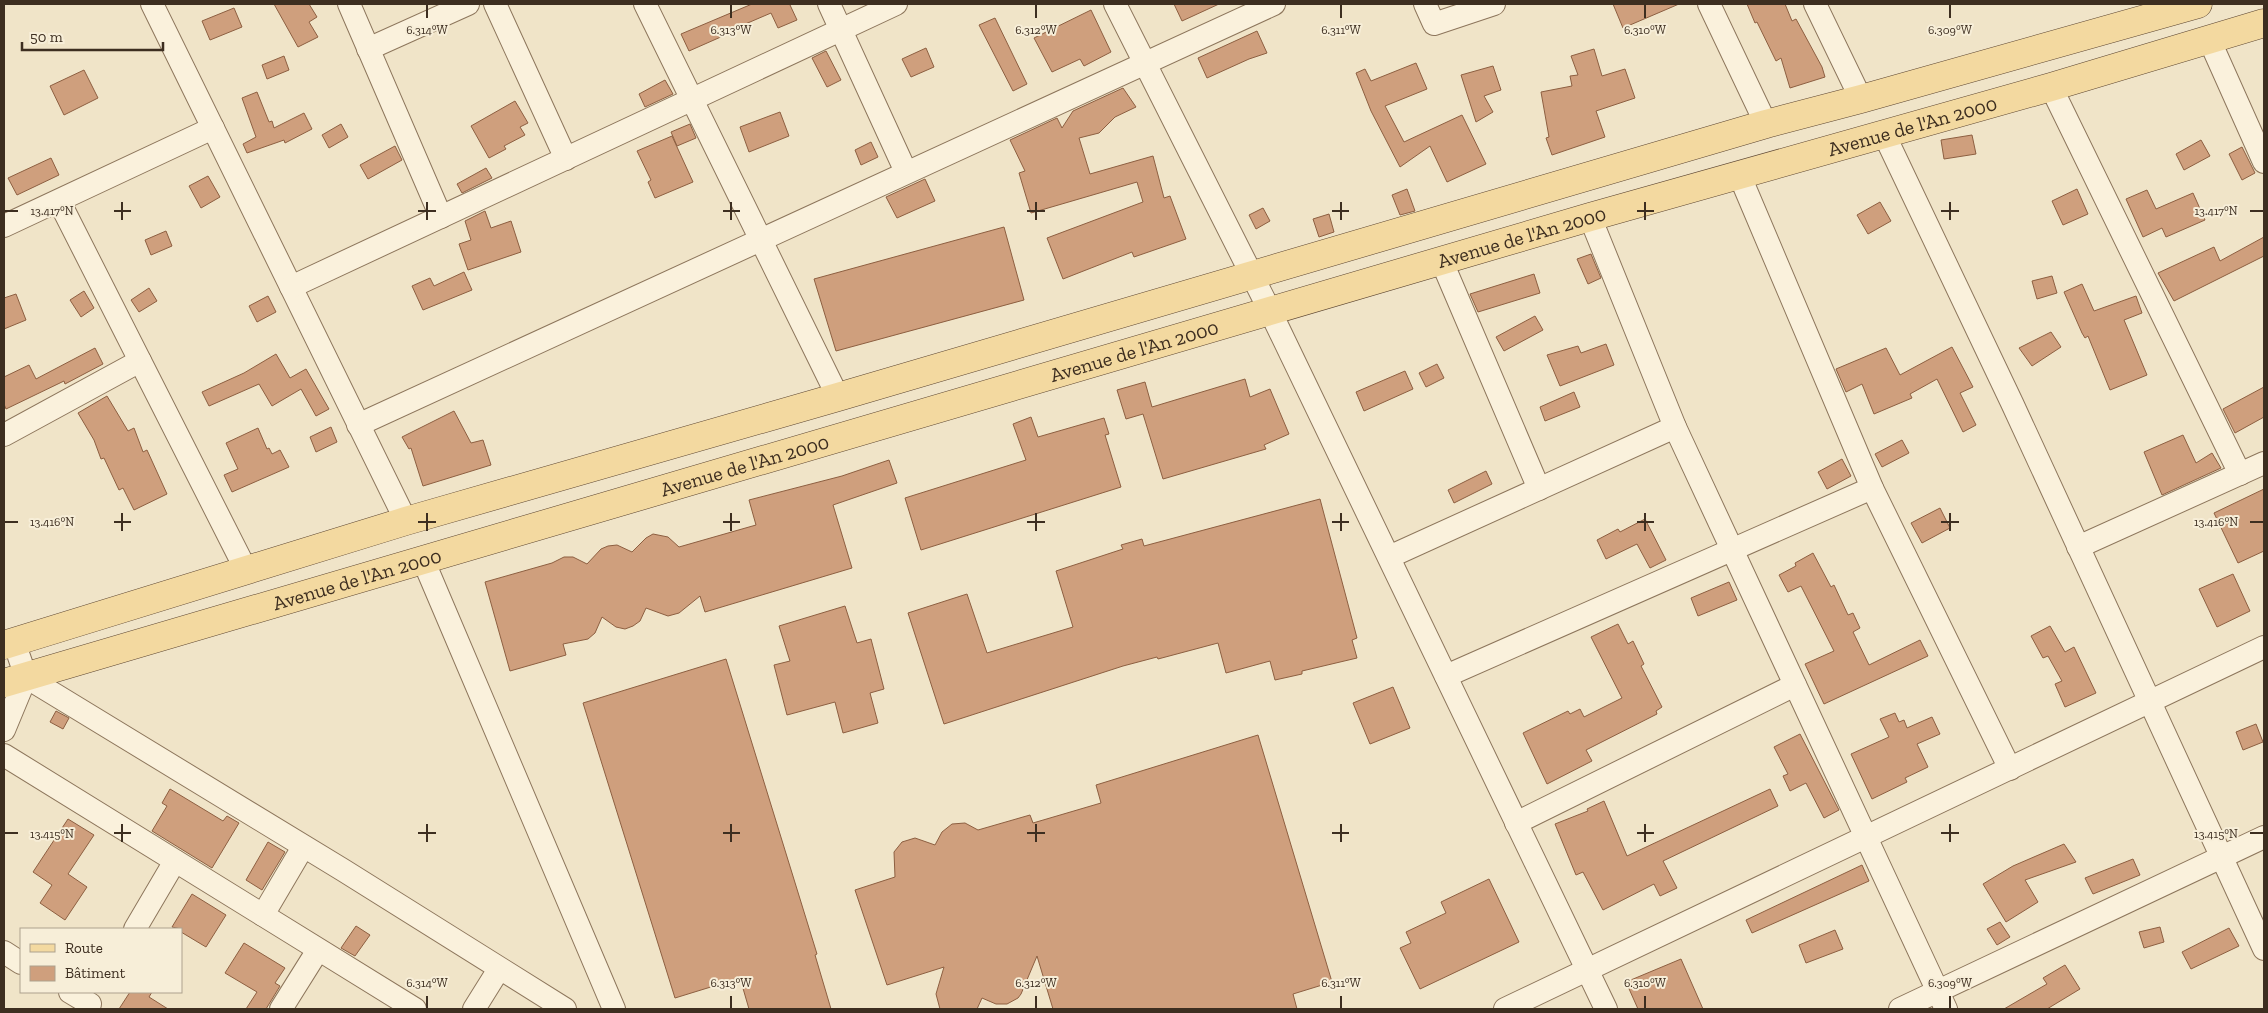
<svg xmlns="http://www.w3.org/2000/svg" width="2268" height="1013" viewBox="0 0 2268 1013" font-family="'Zilla Slab',serif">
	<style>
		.building { fill: #cf9f7d; stroke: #8d5f41 }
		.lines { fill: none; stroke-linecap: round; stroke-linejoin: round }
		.street-casing { stroke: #8d765c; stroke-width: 24 }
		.primary-casing { stroke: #5b4430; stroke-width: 29 }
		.street { stroke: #faf1dc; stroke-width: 22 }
		.primary { stroke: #f3d9a0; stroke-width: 28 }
		.ticks { fill: none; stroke: #3d2e20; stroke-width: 2 }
		.labels { text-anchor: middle; stroke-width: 4; stroke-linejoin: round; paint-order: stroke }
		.street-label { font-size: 20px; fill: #3d2e20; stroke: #f7eed8 }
		.ticks-label { font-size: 12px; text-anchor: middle; fill: #3d2e20; stroke: #f7eed8; stroke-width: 4; stroke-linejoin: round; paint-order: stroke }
	</style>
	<rect width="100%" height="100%" fill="#f0e4c8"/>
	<g class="building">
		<path d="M274,4H309L317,17L309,22L318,37L298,47Z"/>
		<path d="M752,4H792L790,5L797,20L778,28L771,13L722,34L723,36L689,51L681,34Z"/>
		<path d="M1174,4H1219L1182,21Z"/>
		<path d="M1613,4H1679L1623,28Z"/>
		<path d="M1747,4H1785L1792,21L1796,19L1822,67L1825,77L1790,88L1781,58L1776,61L1757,22L1755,23Z"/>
		<path d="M234,8L242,27L210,40L202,21Z"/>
		<path d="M1091,10L1111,52L1084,66L1080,59L1052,72L1034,38Z"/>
		<path d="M995,18L1027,84L1013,91L979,25Z"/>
		<path d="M1257,31L1267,53L1249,59L1207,78L1198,58Z"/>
		<path d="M926,48L934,67L911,77L902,59Z"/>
		<path d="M1594,49L1602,76L1625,69L1635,98L1596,111L1605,137L1552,155L1546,138L1549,137L1541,92L1572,86L1570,76L1578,75L1571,56Z"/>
		<path d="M826,51L841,80L827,87L812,58Z"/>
		<path d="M284,56L289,70L267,79L262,65Z"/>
		<path d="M1416,63L1427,89L1385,106L1404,142L1462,115L1486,164L1447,182L1430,146L1400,167L1371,111L1356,73L1365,69L1371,81Z"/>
		<path d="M1493,66L1501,90L1484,96L1493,112L1476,122L1461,75Z"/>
		<path d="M84,70L98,98L64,115L50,86Z"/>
		<path d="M665,80L673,94L645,107L639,94Z"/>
		<path d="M1123,88L1136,107L1115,117L1099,133L1079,138L1090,174L1153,156L1164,198L1170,196L1186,239L1134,257L1132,252L1063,279L1047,238L1143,202L1137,182L1031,213L1019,173L1025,171L1010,140L1057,118L1062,128L1073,111Z"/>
		<path d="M257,92L269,122L272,121L274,128L304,113L312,129L285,143L284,140L247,153L243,144L256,137L242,98Z"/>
		<path d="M515,101L528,123L520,127L525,135L504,146L506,149L489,158L471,126Z"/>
		<path d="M780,112L789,136L749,152L740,127Z"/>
		<path d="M341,124L348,137L329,148L322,135Z"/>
		<path d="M690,124L696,138L677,146L671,132Z"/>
		<path d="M1972,135L1976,154L1944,159L1941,140Z"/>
		<path d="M672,136L693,182L655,198L648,182L651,180L637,151Z"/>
		<path d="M2201,140L2210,156L2184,170L2176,154Z"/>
		<path d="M871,142L878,157L861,165L855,150Z"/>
		<path d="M395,146L402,160L368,179L360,165Z"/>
		<path d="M2242,147L2255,173L2242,180L2229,154Z"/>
		<path d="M51,158L59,175L17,195L8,178Z"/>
		<path d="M486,168L492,178L462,193L457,184Z"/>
		<path d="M208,176L220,197L201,208L189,186Z"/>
		<path d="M925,179L935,201L897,218L886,197Z"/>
		<path d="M1407,189L1415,211L1400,215L1392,195Z"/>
		<path d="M2077,189L2088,214L2063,225L2052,201Z"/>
		<path d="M2147,190L2156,209L2193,193L2205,220L2166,237L2162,228L2143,237L2126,199Z"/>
		<path d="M1880,202L1891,221L1868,234L1857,215Z"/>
		<path d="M1263,208L1270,221L1256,229L1249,215Z"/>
		<path d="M485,211L491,228L511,221L521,252L468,270L459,244L471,240L465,221Z"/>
		<path d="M1329,214L1334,232L1319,237L1313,219Z"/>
		<path d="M1004,227L1024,300L836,351L814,279Z"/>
		<path d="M166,231L172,246L151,255L145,240Z"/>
		<path d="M2264,237V256L2174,301L2158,273L2214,247L2220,261Z"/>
		<path d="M1591,254L1601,278L1588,284L1577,259Z"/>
		<path d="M464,272L472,290L423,310L412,286L430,278L434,286Z"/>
		<path d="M1534,274L1540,293L1478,312L1470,294Z"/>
		<path d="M2052,276L2057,293L2037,299L2032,281Z"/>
		<path d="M2082,284L2094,311L2136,296L2142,313L2124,320L2147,375L2110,390L2088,336L2085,338L2082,333L2064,292Z"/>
		<path d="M149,288L157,301L139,312L131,300Z"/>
		<path d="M84,291L94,308L81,317L70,300Z"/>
		<path d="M16,294L26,320L4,329V298Z"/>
		<path d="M268,296L276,312L257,322L249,306Z"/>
		<path d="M1535,316L1543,330L1504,351L1496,337Z"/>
		<path d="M2051,332L2061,347L2032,366L2019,348Z"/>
		<path d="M1606,344L1614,365L1560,386L1547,355L1578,346L1581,353Z"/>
		<path d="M1952,347L1973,387L1960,393L1976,425L1963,432L1937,379L1910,394L1912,398L1874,414L1862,384L1846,392L1836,369L1886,348L1900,375Z"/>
		<path d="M95,348L103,364L65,384L64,381L6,409L4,404V377L29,365L36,379Z"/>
		<path d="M276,354L290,378L306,369L329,409L316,416L301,389L272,406L259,384L209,406L202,392L244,373Z"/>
		<path d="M1437,364L1444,378L1426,387L1419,373Z"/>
		<path d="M1405,371L1413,389L1364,411L1356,392Z"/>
		<path d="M1245,379L1250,397L1270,389L1289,434L1264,445L1266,449L1163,479L1143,414L1126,419L1117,390L1145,382L1152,407Z"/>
		<path d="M2264,387V417L2235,433L2223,409Z"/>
		<path d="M1574,392L1580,407L1545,421L1540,407Z"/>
		<path d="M107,396L128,431L134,428L143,452L147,450L167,494L134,510L123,488L119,490L104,458L101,459L94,440L78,413Z"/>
		<path d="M454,411L471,443L483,440L491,465L423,486L411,448L409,449L402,437Z"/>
		<path d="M1031,417L1038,437L1104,418L1109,434L1105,435L1121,487L921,550L905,498L1026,460L1013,424Z"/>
		<path d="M331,427L337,442L316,452L310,437Z"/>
		<path d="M258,428L267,449L269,448L272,454L280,450L289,467L232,492L224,475L238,469L226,443Z"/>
		<path d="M2183,435L2196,463L2212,453L2221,468L2162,495L2144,452Z"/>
		<path d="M1902,440L1909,453L1882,467L1875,454Z"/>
		<path d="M1842,459L1851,476L1827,489L1818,472Z"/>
		<path d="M889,460L897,483L833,505L852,568L705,612L700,596L679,613L668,616L646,608L640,621L633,626L625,629L616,627L602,617L595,633L588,639L563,644L566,655L510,671L485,582L552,563L564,557H573L587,564L601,549L608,546L617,545L632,552L646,538L653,534L668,537L679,547L756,525L749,500L842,476Z"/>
		<path d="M1486,471L1492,484L1454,503L1448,490Z"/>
		<path d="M2264,489V551L2238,563L2214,513Z"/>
		<path d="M1320,499L1357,638L1352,640L1357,658L1302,671V674L1275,680L1270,661L1226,673L1218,643L1158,659L1157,657L1123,666L944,724L908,613L967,594L987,653L1073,627L1056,571L1123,549L1121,545L1142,539L1144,546Z"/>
		<path d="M1940,508L1950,528L1922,543L1911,523Z"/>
		<path d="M1645,519L1666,560L1650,568L1637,544L1606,559L1597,540L1618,529L1620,532Z"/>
		<path d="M1813,553L1831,587L1834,585L1848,615L1853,613L1860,628L1853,632L1869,665L1920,640L1928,656L1824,704L1805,664L1834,651L1801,586L1788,592L1779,575L1796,566L1795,563Z"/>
		<path d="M2233,574L2250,611L2217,627L2199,589Z"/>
		<path d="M1729,582L1737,600L1698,616L1691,598Z"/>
		<path d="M845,606L857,643L871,639L884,689L870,693L878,723L843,733L835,702L787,715L774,665L790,661L779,626Z"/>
		<path d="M1618,624L1628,644L1633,641L1644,664L1641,666L1662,707L1656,711L1657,714L1586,750L1592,761L1547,784L1523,733L1568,711L1570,714L1580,709L1584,717L1622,698L1591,637Z"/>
		<path d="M2050,626L2065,652L2074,647L2096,693L2065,707L2055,684L2062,681L2048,656L2043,658L2031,636Z"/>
		<path d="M726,659L817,954L815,955L831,1009H749L740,978L675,998L583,703Z"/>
		<path d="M1393,687L1410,728L1370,744L1353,703Z"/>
		<path d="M56,711L69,718L63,729L50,722Z"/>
		<path d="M1895,713L1899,722L1904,720L1907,728L1932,717L1940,734L1917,744L1928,767L1905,778L1907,782L1872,799L1851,754L1889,737L1880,719Z"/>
		<path d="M2256,724L2263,742L2243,750L2236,732Z"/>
		<path d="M1800,734L1839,810L1824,818L1806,783L1790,791L1783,776L1788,774L1774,747Z"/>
		<path d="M1258,735L1332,982L1293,994L1297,1009H1053L1037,956L1021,994L1018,998L1007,1004H996L982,998L977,1009H940L936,994L944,967L887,985L855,890L895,877L894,852L902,842L915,838L935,845L942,832L952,824L965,823L978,830L1030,815L1033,823L1101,803L1096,785Z"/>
		<path d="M170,789L223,821L227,816L239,823L212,868L152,831L167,806L162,803Z"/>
		<path d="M1770,789L1778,806L1663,861L1677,888L1660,896L1654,884L1603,910L1583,872L1576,875L1555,824L1588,811L1587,809L1604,801L1627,856Z"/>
		<path d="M68,819L94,835L68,874L87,887L65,920L40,903L52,885L33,872Z"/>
		<path d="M268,842L285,852L262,890L246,880Z"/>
		<path d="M2064,844L2076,862L2025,880L2038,902L2006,922L1983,884L2013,866Z"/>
		<path d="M2133,859L2140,875L2093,894L2085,878Z"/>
		<path d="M1862,865L1869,881L1752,933L1746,920Z"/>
		<path d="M1489,879L1519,942L1420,989L1400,948L1411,943L1406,932L1446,913L1441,902Z"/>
		<path d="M192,894L226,915L206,947L181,932V929L172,927Z"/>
		<path d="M2000,922L2010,937L1997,945L1987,929Z"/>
		<path d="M356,926L370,935L355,956L341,948Z"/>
		<path d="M2160,927L2164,942L2144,948L2139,932Z"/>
		<path d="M2229,928L2239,946L2191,969L2182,952Z"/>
		<path d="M1835,930L1843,949L1806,963L1799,945Z"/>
		<path d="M244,943L285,968L275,983L280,986L266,1009H246L257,992L225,973Z"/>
		<path d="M1681,959L1703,1009H1638L1626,982Z"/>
		<path d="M2065,965L2080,989L2047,1009H2004L2047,984L2043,978Z"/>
		<path d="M130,992H152L149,997L168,1009H119Z"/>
	</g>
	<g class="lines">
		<g class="street-casing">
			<g id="street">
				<path d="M152,4L406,521"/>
				<path d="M349,4L441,217"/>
				<path d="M495,4L566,159"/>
				<path d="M645,4L838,397"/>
				<path d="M829,4L906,172"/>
				<path d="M1115,4L1271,313L1606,1009"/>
				<path d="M1425,4L1434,24L1494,4"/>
				<path d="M1709,4L1766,124"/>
				<path d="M1815,4L1861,99"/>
				<path d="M2209,39L2264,162"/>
				<path d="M368,49L468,4"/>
				<path d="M2051,87L2240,474"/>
				<path d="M1884,134L2012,403L2264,949"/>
				<path d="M1739,174L1872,488L2010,769"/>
				<path d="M59,201L246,570"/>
				<path d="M1590,217L1675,427L1946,1009"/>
				<path d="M4,226L213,128"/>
				<path d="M1442,262L1539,489"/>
				<path d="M291,287L896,4"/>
				<path d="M358,425L1274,4"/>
				<path d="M4,435L140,361"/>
				<path d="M2078,547L2264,463"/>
				<path d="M1389,557L1675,427"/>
				<path d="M424,562L614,1009"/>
				<path d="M14,642L26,677L343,870L565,1009"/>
				<path d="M1446,676L1872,488"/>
				<path d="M4,730L26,677"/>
				<path d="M4,755L415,1009"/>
				<path d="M1516,823L1795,685"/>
				<path d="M263,915L303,847"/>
				<path d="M135,929L175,861"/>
				<path d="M4,952L21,963"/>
				<path d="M70,992L90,1004"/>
				<path d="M281,1009L318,950"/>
				<path d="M474,1009L499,969"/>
				<path d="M1505,1009L2264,647"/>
				<path d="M1900,1009L2264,837"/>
			</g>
		</g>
		<g class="primary-casing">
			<g id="primary">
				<path d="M4,645L406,521L838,397L1766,124L1861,99L2198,4"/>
				<path id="s1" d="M4,683L1590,217L2051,87L2264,23"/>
			</g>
		</g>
		<use href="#street" class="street"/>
		<use href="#primary" class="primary"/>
	</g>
	<path class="ticks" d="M427,5V18M731,5V18M1036,5V18M1341,5V18M1645,5V18M1950,5V18M122,202V220M427,202V220M731,202V220M1036,202V220M1341,202V220M1645,202V220M1950,202V220M5,211H18M114,211H131M418,211H436M723,211H740M1027,211H1045M1332,211H1349M1637,211H1654M1941,211H1959M2250,211H2263M122,513V531M427,513V531M731,513V531M1036,513V531M1341,513V531M1645,513V531M1950,513V531M5,522H18M114,522H131M418,522H436M723,522H740M1027,522H1045M1332,522H1349M1637,522H1654M1941,522H1959M2250,522H2263M122,824V842M427,824V842M731,824V842M1036,824V842M1341,824V842M1645,824V842M1950,824V842M5,833H18M114,833H131M418,833H436M723,833H740M1027,833H1045M1332,833H1349M1637,833H1654M1941,833H1959M2250,833H2263M427,996V1008M731,996V1008M1036,996V1008M1341,996V1008M1645,996V1008M1950,996V1008"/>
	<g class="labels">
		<g class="street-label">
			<text dy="7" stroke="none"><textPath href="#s1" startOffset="1988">Avenue de l'An 2000</textPath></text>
			<text dy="7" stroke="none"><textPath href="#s1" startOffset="1582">Avenue de l'An 2000</textPath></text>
			<text dy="7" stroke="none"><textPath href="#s1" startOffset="1178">Avenue de l'An 2000</textPath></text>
			<text dy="7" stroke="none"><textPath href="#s1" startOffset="772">Avenue de l'An 2000</textPath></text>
			<text dy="7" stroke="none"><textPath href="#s1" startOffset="368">Avenue de l'An 2000</textPath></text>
		</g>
	</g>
	<g class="ticks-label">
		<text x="427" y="34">6.314°W</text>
		<text x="731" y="34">6.313°W</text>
		<text x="1036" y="34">6.312°W</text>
		<text x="1341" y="34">6.311°W</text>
		<text x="1645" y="34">6.310°W</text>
		<text x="1950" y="34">6.309°W</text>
		<text x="52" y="215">13.417°N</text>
		<text x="2216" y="215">13.417°N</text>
		<text x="52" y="526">13.416°N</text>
		<text x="2216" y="526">13.416°N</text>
		<text x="52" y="838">13.415°N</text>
		<text x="2216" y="838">13.415°N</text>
		<text x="427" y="987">6.314°W</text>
		<text x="731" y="987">6.313°W</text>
		<text x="1036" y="987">6.312°W</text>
		<text x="1341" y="987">6.311°W</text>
		<text x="1645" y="987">6.310°W</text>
		<text x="1950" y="987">6.309°W</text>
	</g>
	<rect width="2268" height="1013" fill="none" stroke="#3d2e20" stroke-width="10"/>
	<rect x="20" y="928" width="162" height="65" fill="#f7eed8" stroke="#ada18e"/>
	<rect x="30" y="944" width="25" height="8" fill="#f3d9a0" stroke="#ada18e"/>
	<text x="65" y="953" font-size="15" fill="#3d2e20">Route</text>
	<rect x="30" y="966" width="25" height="15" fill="#cf9f7d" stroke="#ada18e"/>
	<text x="65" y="978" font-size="15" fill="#3d2e20">Bâtiment</text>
	<path d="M22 42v8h141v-8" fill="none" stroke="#3d2e20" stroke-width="2.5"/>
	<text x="30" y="42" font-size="15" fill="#3d2e20" stroke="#f7eed8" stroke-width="4" paint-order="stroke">50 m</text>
</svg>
